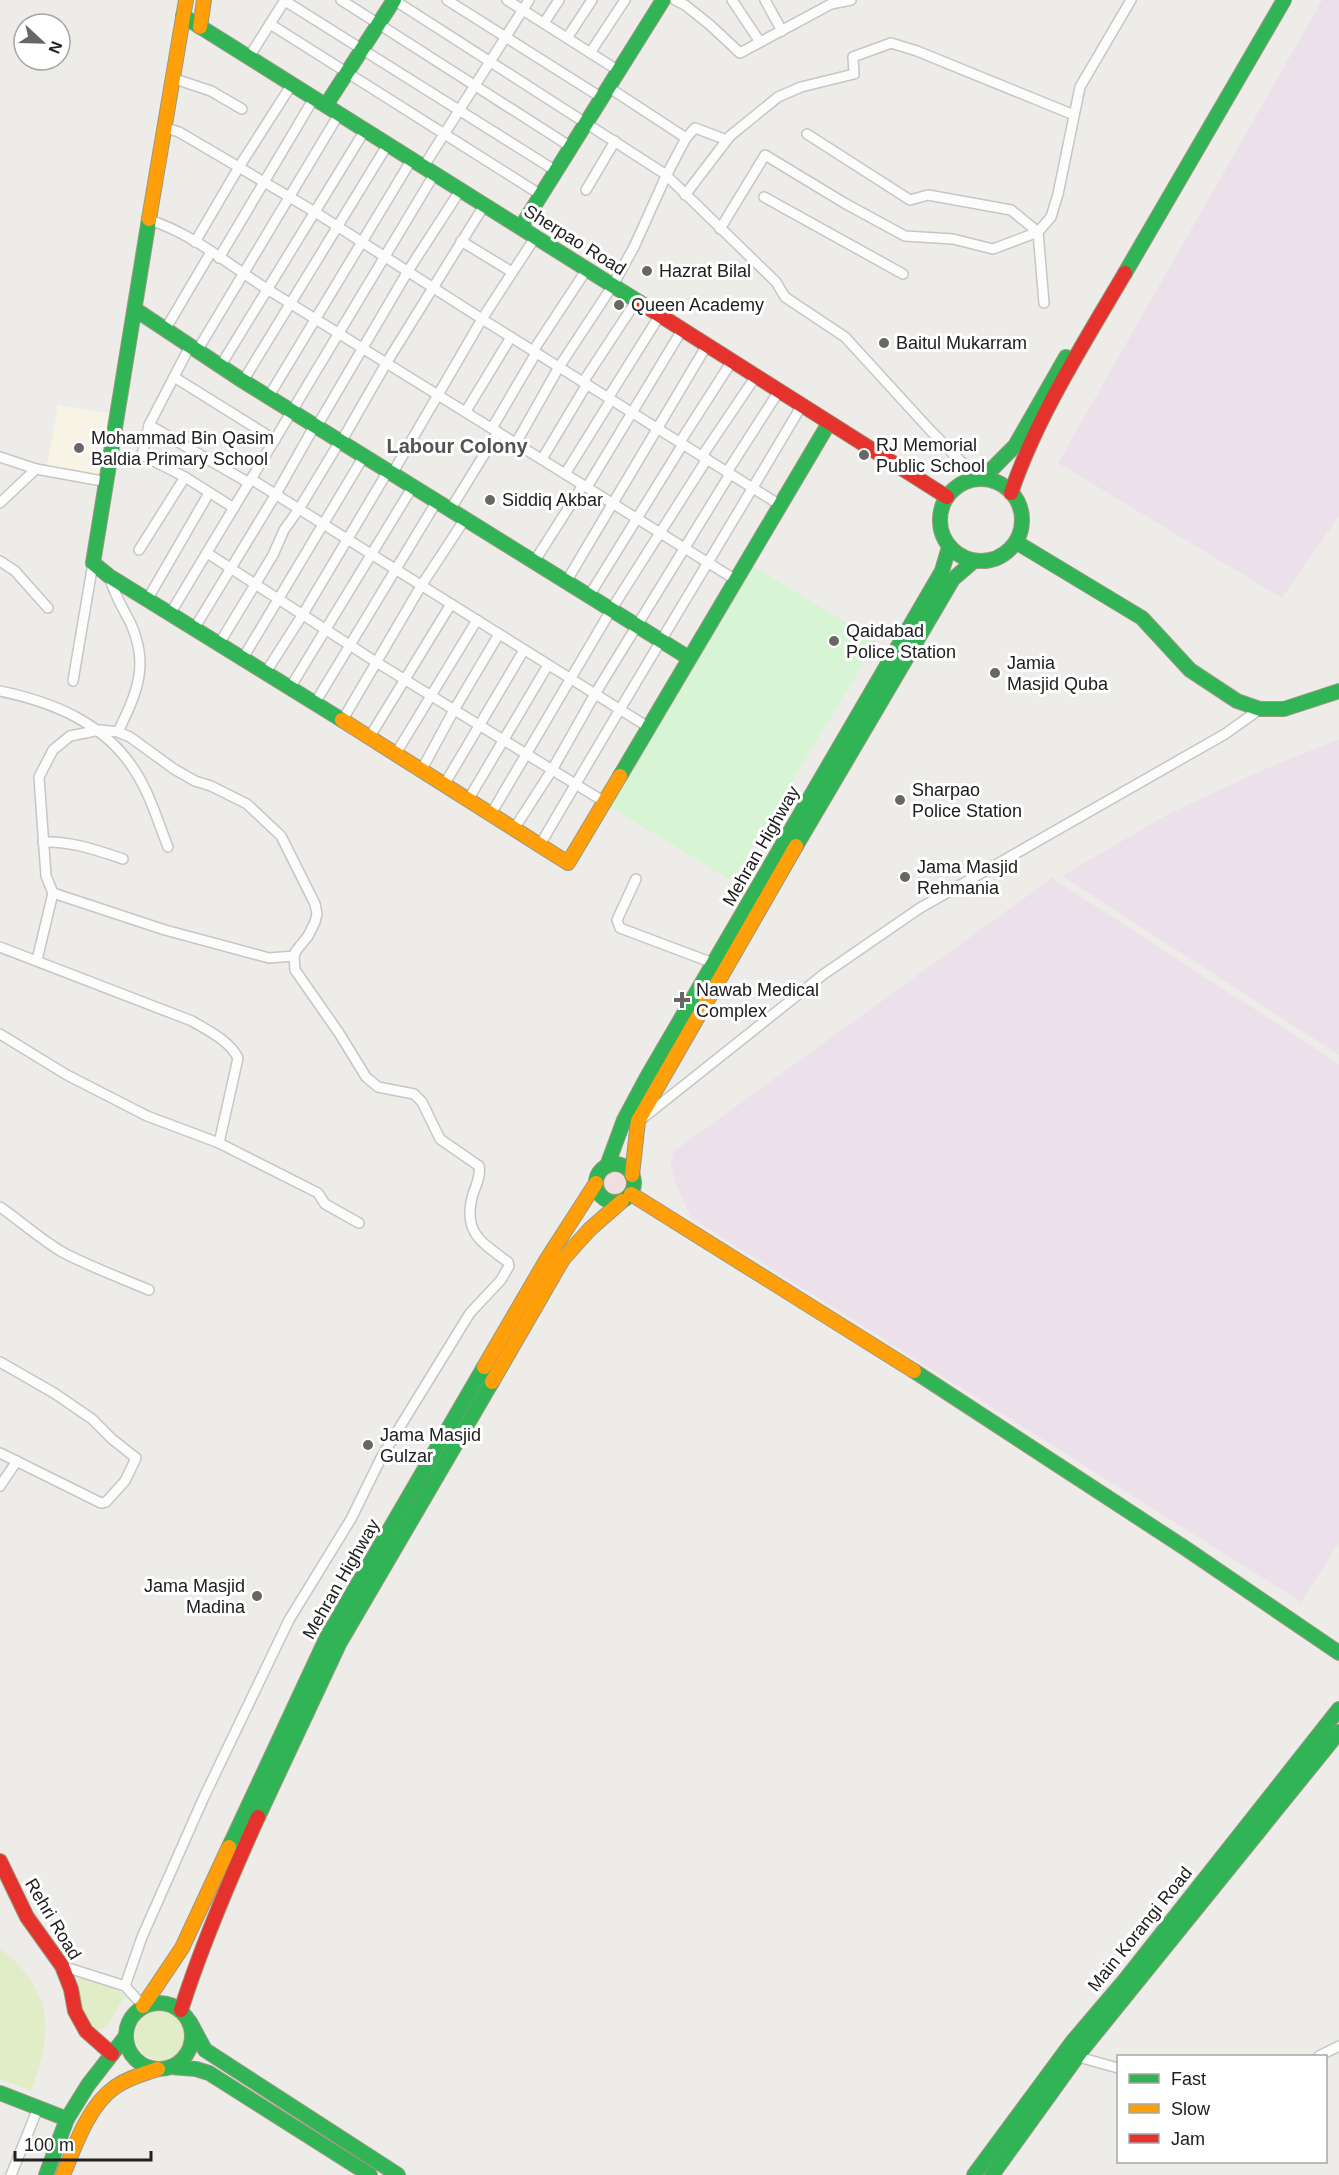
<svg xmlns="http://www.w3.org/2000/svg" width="1339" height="2175" viewBox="0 0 1339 2175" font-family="Helvetica,sans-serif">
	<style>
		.commercial { fill: #f1dfe0 }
		.industrial { fill: #ece1ea }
		.education { fill: #f7f4e5 }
		.grass { fill: #e0edc6 }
		.park { fill: #d7f5d4 }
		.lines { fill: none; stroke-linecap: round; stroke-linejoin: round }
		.street-casing { stroke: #c7c6c5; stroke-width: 12 }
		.fast-casing { stroke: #9a987f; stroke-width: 16 }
		.slow-casing { stroke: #9a987f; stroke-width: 16 }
		.jam-casing { stroke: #9a987f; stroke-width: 16 }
		.street { stroke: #fcfcfc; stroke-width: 9 }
		.fast { stroke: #30b455; stroke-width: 14 }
		.slow { stroke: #ff9f0a; stroke-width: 14 }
		.jam { stroke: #e5322d; stroke-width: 14 }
		.poi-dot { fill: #686766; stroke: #fff; stroke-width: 2 }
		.labels { text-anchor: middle; stroke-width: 6; stroke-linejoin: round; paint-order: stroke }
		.street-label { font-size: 18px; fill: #202020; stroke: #fff }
		.poi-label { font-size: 18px; fill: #202020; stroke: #fff; text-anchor: start }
		.neighbourhood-label { font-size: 20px; font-weight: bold; fill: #535353; stroke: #fff }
	</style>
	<rect width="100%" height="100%" fill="#eeece9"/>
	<circle class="commercial" cx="615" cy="1183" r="13"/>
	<g class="industrial">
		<path d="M1322,0H1339V516L1282,598L1058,463Z"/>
		<path d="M1339,739V1055L1062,876L1168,814L1258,772Z"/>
		<path d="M1052,878L1339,1064V1543L1301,1602L691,1218L675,1182L670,1162L674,1151Z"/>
	</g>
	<path class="education" d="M58,405L114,414L103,476L47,467Z"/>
	<g class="grass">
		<path d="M0,1948C53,1991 54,2031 31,2091L0,2079Z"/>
		<path d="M82,1977L114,1988L125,1995L106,2028L96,2030C84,2015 73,2000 77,1980Z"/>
		<circle cx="160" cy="2035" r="25"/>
	</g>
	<path class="park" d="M753,566L877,641L732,881L608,806Z"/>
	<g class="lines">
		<g class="street-casing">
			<g id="street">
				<path d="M341,0L571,147"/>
				<path d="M394,0L665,174L776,282L785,297L845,337L930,430L978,479"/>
				<path d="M447,0L602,98"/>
				<path d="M507,0L619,71"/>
				<path d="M675,0L685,5L710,25L740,53L831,4L851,0"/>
				<path d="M732,0L760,42"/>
				<path d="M765,0L782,31"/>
				<path d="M285,1L556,171"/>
				<path d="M544,23L559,0"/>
				<path d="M270,24L541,195"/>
				<path d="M567,38L592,0"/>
				<path d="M590,53L625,0"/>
				<path d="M249,57L285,0"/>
				<path d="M172,78L211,91L242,109"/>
				<path d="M163,127L179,132L315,212L482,319L780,505"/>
				<path d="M686,138L695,128L727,140"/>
				<path d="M424,166L529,0"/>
				<path d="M586,190L615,141"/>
				<path d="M685,195L730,136L778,97L801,87L854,74L853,57L891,43L917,51L1074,115"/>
				<path d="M764,197L903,274"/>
				<path d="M149,220C192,233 229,265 267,289L736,580"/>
				<path d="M720,229L765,155L846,204L905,236L953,239L993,249L1038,232L1011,210L928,195L910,200L807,134"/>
				<path d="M461,241L512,272"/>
				<path d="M195,242L239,167L292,84"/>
				<path d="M219,258L314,98"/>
				<path d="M1044,303L1038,232L1051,217L1058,194L1080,87L1131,0"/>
				<path d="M165,330L211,252"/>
				<path d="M190,346L149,425L142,455L185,477L234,508"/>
				<path d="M197,351L339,114"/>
				<path d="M533,351L587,269"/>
				<path d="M221,365L365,130"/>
				<path d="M174,377L275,440"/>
				<path d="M243,381L388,144"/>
				<path d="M583,382L637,300"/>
				<path d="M269,396L412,159"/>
				<path d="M608,398L660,315"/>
				<path d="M466,411L511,337"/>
				<path d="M149,425L249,483"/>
				<path d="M317,426L408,271L461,189"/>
				<path d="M492,428L536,353"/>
				<path d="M341,442L387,362L485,204"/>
				<path d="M680,442L732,361"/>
				<path d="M516,443L559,367L613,285L634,247L666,176L686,138L608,87"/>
				<path d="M702,456L756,376"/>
				<path d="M0,457L36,469L108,482"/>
				<path d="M542,459L587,384"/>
				<path d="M727,472L779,391"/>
				<path d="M392,474L482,319L536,236"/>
				<path d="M565,474L611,400"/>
				<path d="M251,479L648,727"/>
				<path d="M587,487L682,330"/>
				<path d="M0,503L36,469"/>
				<path d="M450,510L498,432"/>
				<path d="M139,550L185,477"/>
				<path d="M207,553L376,662L603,801"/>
				<path d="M0,561L15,571L48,608"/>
				<path d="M534,562L583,485"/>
				<path d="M109,576C114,594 122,607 130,622C150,665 137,692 118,732"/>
				<path d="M566,582L707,345"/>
				<path d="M589,596L683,444"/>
				<path d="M147,600L209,493"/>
				<path d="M170,614L435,173"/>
				<path d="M194,629L276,494L315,425"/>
				<path d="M219,644L273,555L284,530L299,509L340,441"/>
				<path d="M243,658L364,456"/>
				<path d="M266,672L303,614L388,471"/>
				<path d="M73,681L93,563"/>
				<path d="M290,688L413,486"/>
				<path d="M0,691C53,702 105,723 135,771C150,794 158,822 168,847"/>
				<path d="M315,703L437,501"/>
				<path d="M342,721L421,586L465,519"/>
				<path d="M369,738L451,604"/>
				<path d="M395,755L477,620"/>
				<path d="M421,771L454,710L499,634"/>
				<path d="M444,785L524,650"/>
				<path d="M468,800L548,665"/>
				<path d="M491,814L611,610L707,459"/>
				<path d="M514,829L552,770L595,694L730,474"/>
				<path d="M43,842C72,841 96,850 123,859"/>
				<path d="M540,845C626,697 715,552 802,405"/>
				<path d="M636,879L617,920L620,928L713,963"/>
				<path d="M53,893L165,930L269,958L294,956"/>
				<path d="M0,947L192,1021C207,1030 230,1041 238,1058L219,1143"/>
				<path d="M37,960L53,893L46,876L39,777L53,750L70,736L100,730L118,732L130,737L174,769L195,781L211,786L247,804L281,836L315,904L317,914L315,922L308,936L296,951L294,956L295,970L339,1033L366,1077L378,1087L414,1094L422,1102L440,1139L479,1166C481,1176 476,1185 473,1194C462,1232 481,1242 508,1262L509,1266L501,1280L470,1313L382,1456L351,1519L289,1620L204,1797L142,1937L125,1986"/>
				<path d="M0,1034L67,1075L147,1116L219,1143L318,1193L325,1204L359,1223"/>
				<path d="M643,1118L824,974L920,908L1225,734L1260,709"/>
				<path d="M0,1207C22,1222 41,1240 64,1253C91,1267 121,1278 149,1290"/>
				<path d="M0,1362L54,1393L92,1419L112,1439L136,1458L125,1481L106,1502L101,1503L0,1453"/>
				<path d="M0,1486L17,1461"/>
				<path d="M62,1966L125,1986L143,2006"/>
				<path d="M1075,2056L1118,2068"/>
				<path d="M1319,2056L1339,2046"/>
				<path d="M11,2175L38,2108"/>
			</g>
		</g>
		<g class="fast-casing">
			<g id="fast">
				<path d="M183,16L639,302"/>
				<path d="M326,105L394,0"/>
				<path d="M149,219L93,563L109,576L342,720"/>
				<path d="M521,227L663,0"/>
				<path d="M1125,273L1284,0"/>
				<path d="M136,310L243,381L689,658"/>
				<path d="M983,478L1015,446L1066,357"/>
				<circle cx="981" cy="520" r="41"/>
				<path d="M1016,542L1142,618L1190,670L1237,701L1260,709H1284L1339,691"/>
				<path d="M620,776L829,423"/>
				<path d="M796,846L953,579L974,561"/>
				<circle cx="615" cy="1183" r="19"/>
				<path d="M607,1166L624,1120L647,1077L942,571L949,547"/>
				<path d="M914,1371L1185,1548L1339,1653"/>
				<path d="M258,1817L339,1644L492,1382"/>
				<path d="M229,1847L327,1637L484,1367"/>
				<circle cx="159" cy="2036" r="33"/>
				<path d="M190,2022L205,2050L398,2175"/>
				<path d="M171,2067L196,2069L209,2073L370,2175"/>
				<path d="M0,2093L67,2119"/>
				<path d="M46,2175L67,2119L88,2085L126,2036"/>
				<path d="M974,2175L1073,2041L1125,1980L1339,1709"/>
				<path d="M992,2175L1082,2050L1339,1732"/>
			</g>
		</g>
		<g class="slow-casing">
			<g id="slow">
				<path d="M200,27L204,0"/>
				<path d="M149,219L186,0"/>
				<path d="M342,720L568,863L620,776"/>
				<path d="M632,1175L638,1121L796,846"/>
				<path d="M631,1194L914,1371"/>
				<path d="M484,1367L547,1259L596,1183"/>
				<path d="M492,1382L563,1259L590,1229L622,1201"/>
				<path d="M143,2006L182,1948L229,1847"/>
				<path d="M63,2175C75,2146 88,2106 115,2087C128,2078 143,2074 158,2069"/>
			</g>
		</g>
		<g class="jam-casing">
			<g id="jam">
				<path d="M639,302L947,497"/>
				<path d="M1011,493C1036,418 1085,341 1125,273"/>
				<path d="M0,1861L27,1917L62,1966L71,1989L75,2011L86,2031L112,2054"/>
				<path d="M181,2010C202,1944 229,1881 258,1817"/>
			</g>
		</g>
		<use href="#street" class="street"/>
		<use href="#fast" class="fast"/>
		<use href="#slow" class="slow"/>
		<use href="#jam" class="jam"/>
	</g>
	<g class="poi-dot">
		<circle cx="647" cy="271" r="6"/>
		<circle cx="619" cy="305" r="6"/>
		<circle cx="884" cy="343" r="6"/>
		<circle cx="79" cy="448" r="6"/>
		<circle cx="864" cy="455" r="6"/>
		<circle cx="490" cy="500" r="6"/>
		<circle cx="834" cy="641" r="6"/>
		<circle cx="995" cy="673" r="6"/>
		<circle cx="900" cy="800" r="6"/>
		<circle cx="905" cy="877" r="6"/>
		<path d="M679 991h6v6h6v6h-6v6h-6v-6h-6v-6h6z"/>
		<circle cx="368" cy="1445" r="6"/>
		<circle cx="257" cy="1596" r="6"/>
	</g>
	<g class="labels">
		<g class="street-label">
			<text transform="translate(575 240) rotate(32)" y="6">Sherpao Road</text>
			<text transform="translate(761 846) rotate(-60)" y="6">Mehran Highway</text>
			<text transform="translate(341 1579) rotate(-60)" y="6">Mehran Highway</text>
			<text transform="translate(53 1919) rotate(59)" y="6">Rehri Road</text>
			<text transform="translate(1140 1929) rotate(-51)" y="6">Main Korangi Road</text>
		</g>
		<g class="poi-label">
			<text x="659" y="277">Hazrat Bilal</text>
			<text x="631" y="311">Queen Academy</text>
			<text x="896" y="349">Baitul Mukarram</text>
			<text x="91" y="444">Mohammad Bin Qasim<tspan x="91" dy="21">Baldia Primary School</tspan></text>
			<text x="876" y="451">RJ Memorial<tspan x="876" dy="21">Public School</tspan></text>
			<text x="502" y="506">Siddiq Akbar</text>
			<text x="846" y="637">Qaidabad<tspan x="846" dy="21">Police Station</tspan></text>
			<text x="1007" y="669">Jamia<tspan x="1007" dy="21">Masjid Quba</tspan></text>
			<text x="912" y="796">Sharpao<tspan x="912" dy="21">Police Station</tspan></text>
			<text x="917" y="873">Jama Masjid<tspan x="917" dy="21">Rehmania</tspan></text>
			<text x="696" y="996">Nawab Medical<tspan x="696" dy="21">Complex</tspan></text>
			<text x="380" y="1441">Jama Masjid<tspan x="380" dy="21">Gulzar</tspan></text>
			<text x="245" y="1592" text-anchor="end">Jama Masjid<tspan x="245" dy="21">Madina</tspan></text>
		</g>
		<g class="neighbourhood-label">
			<text x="457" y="453">Labour Colony</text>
		</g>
	</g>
	<rect x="1117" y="2055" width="210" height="108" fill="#ffffff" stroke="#a6a6a6" stroke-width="1.5"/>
	<rect x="1129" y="2074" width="30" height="9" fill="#30b455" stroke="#a6a6a6" stroke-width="1.5"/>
	<text x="1171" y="2085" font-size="18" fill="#202020">Fast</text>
	<rect x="1129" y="2104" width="30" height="9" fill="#ff9f0a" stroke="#a6a6a6" stroke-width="1.5"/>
	<text x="1171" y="2115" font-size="18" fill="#202020">Slow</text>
	<rect x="1129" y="2134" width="30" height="9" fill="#e5322d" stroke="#a6a6a6" stroke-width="1.5"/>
	<text x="1171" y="2145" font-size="18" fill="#202020">Jam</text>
	<g transform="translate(42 42) rotate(112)"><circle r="28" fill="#ffffff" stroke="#a6a6a6" stroke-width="1.5"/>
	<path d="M0-4.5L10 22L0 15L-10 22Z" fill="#686766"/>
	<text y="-9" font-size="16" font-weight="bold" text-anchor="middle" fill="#202020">N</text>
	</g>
	<path d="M15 2151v9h136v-9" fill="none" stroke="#202020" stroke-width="3"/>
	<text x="24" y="2151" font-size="18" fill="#202020" stroke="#ffffff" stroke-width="4.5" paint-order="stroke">100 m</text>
</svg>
